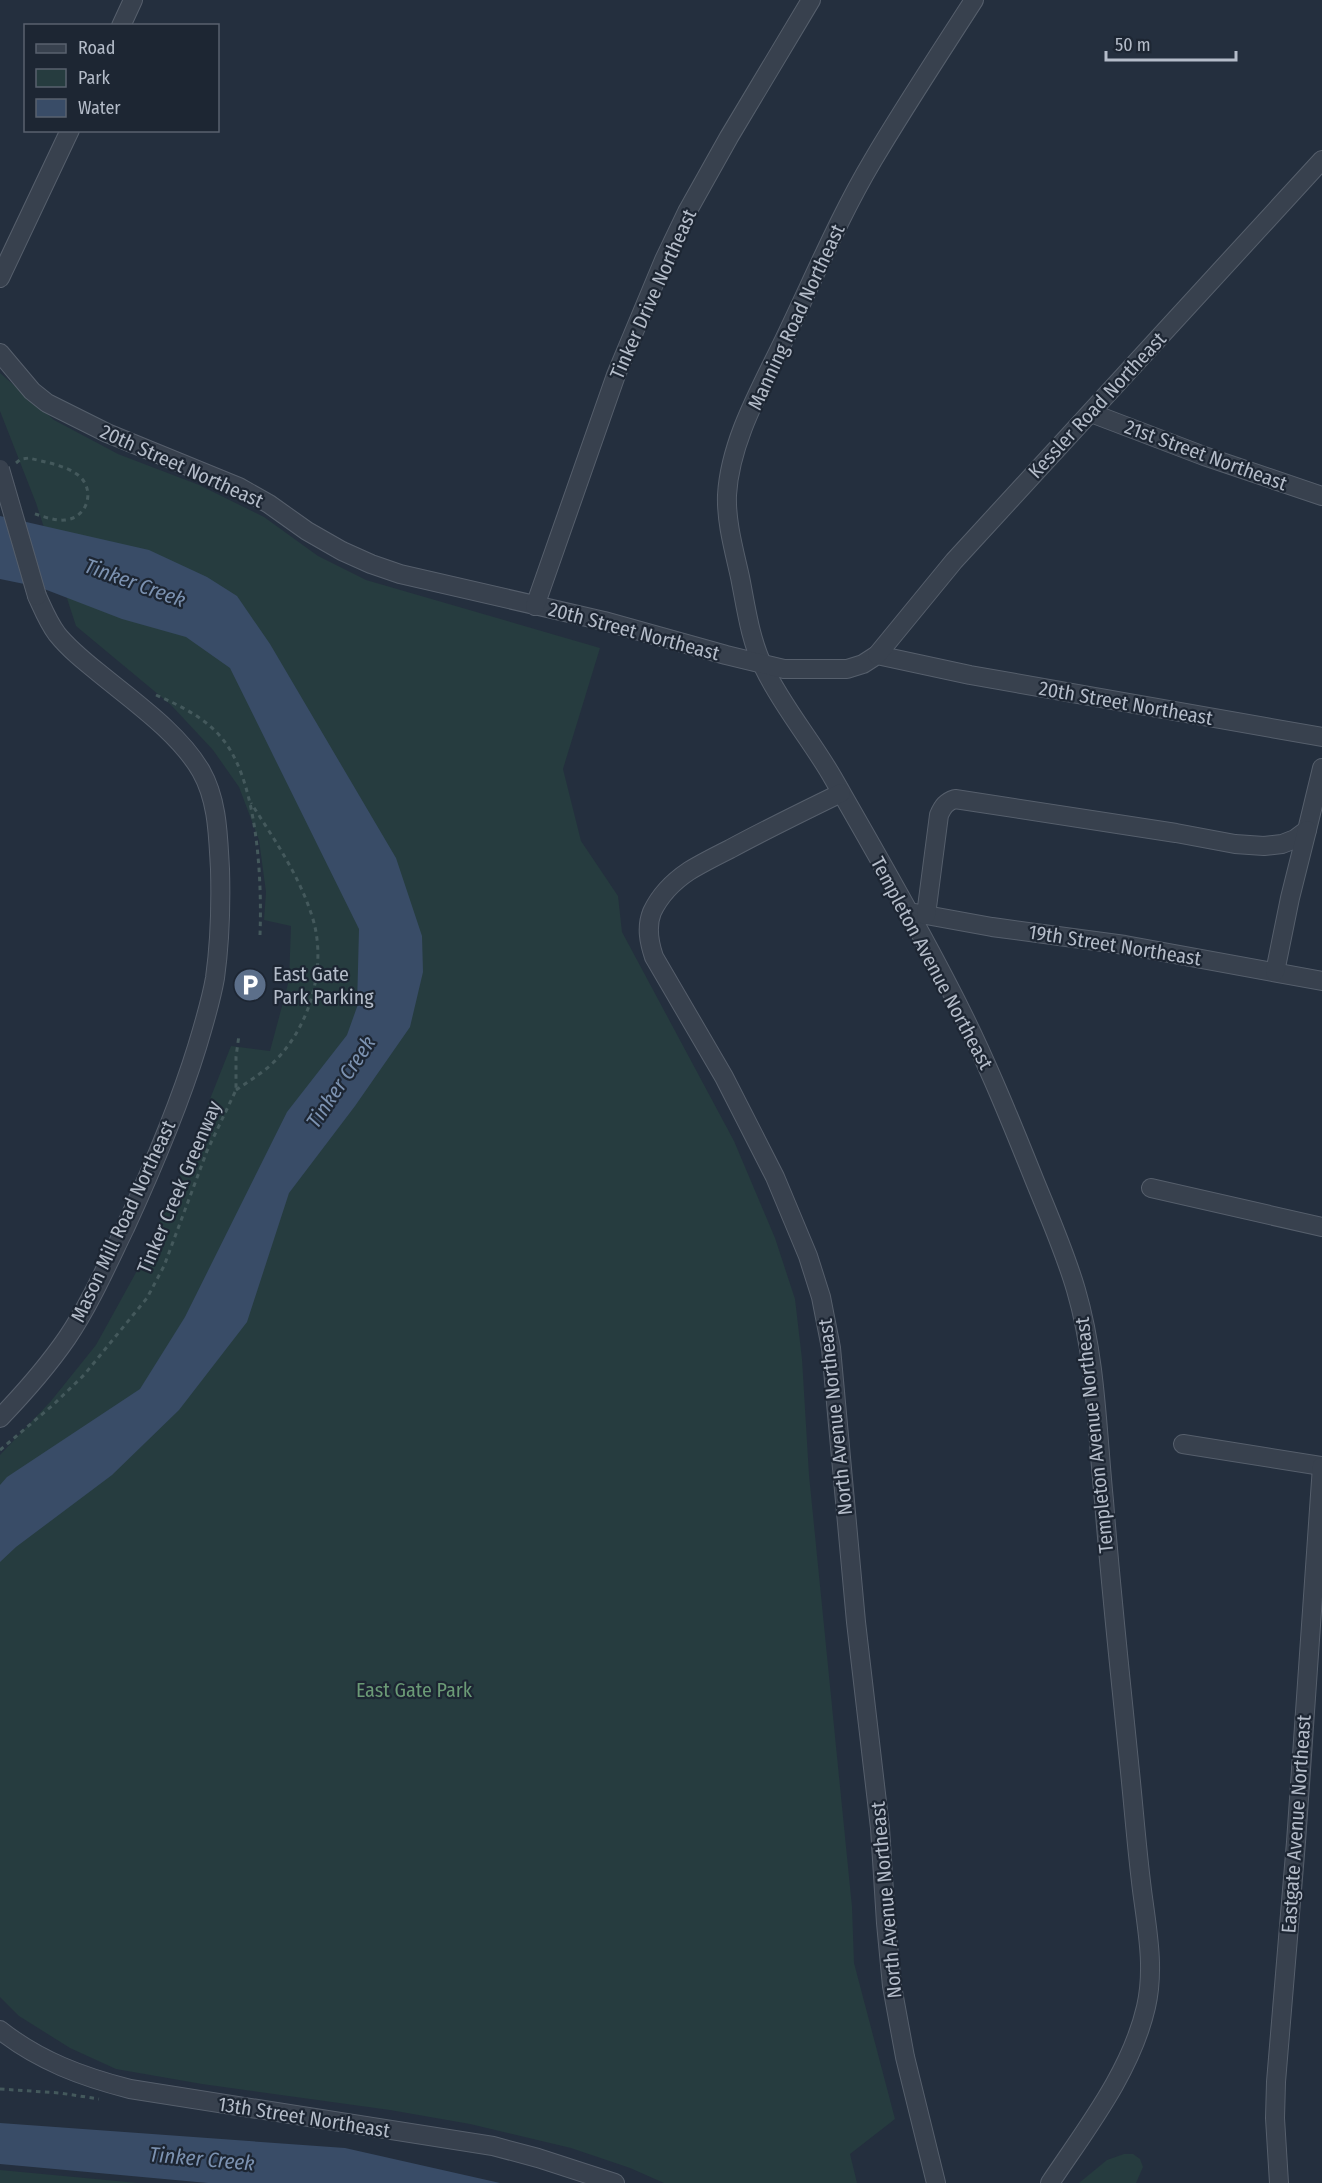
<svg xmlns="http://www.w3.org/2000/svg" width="1322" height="2183" viewBox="0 0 1322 2183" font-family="'Fira Sans Condensed',sans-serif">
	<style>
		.green { fill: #263c3f }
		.water { fill: #394c67 }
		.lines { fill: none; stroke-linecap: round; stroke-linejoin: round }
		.minor-casing { stroke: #565f6c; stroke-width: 20 }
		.path { stroke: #44595c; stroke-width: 3; stroke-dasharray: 4.5 4.5; stroke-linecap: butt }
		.minor { stroke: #38414e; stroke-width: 18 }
		.minor-bridge-casing { stroke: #565f6c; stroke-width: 20; stroke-linecap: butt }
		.minor-bridge { stroke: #38414e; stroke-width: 18 }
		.labels { text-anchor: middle; stroke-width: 4.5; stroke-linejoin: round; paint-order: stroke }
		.street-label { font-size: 20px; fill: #b4bcc9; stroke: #1d2633 }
		.poi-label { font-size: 20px; fill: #b4bcc9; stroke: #1d2633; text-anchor: start }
		.park-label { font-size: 20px; fill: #6b9a76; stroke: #1d2633 }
		.water-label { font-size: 21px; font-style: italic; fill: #7c92b1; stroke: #1d2633 }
	</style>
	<rect width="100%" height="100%" fill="#242f3e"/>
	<g class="green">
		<path d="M0,373L54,420L118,454L199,485L264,517L318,556L366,580L600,648L563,769L581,841L618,896L622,932L734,1141L775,1238L795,1299L802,1359L809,1475L852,1907L854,1963L895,2119L850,2154L857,2183H664L630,2168L571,2148L470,2124L390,2110L202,2084L116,2069L70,2048L19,2016L0,1997V1455L51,1401L96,1345L144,1258L172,1195L231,1046L270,1051L289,980L291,926L264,920L266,892L259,840L239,787L213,750L171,705L76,626L36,503L0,411Z"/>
		<path d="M1124,2154H1133L1140,2159L1143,2167L1136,2183H1079L1107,2160Z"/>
		<path d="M0,2170L138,2183H0Z"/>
	</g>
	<g class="water">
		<path d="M0,516L149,550L207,577L237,596L270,644L396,858L422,936L423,972L410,1027L355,1106L289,1193L247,1322L179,1410L112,1475L16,1547L0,1562V1485L7,1477L140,1389L185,1317L287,1112L347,1035L357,1007L359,929L230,668L186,637L122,619L39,587L0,579Z"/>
		<path d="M0,2123L345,2148L500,2183H208L0,2164Z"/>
	</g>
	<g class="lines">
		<g class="minor-casing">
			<g id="minor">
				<path d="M974,0C940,53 905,106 873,160C839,217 813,280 784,340C761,388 730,441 727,495C726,522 734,550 740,577C746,607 750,640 764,668C782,706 812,741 833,778C872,846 912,915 948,985C981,1048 1008,1114 1034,1179C1049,1216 1065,1252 1076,1290C1096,1358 1097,1431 1104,1501C1111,1592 1121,1682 1130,1772C1134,1811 1137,1851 1142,1890C1147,1929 1155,1968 1146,2007C1131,2072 1086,2129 1050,2183"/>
				<path d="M121,26L133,0"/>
				<path d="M0,278L70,130"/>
				<path d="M0,353L32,391L47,403L107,433L239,487L269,504L307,531L342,551L371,564L400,574L604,621L726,655L784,669H847L863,664L877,655L970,675L1322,737"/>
				<path d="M1091,413L1204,456L1322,496"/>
				<path d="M535,606L616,375L664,260L687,212L729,137L811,0"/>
				<path d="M877,655L954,561L1322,160"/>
				<path d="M841,793C804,811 767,829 730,849C716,856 702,863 689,871C674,881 660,895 652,912C646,927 649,942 654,957L724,1077L775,1177L808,1256L821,1297L831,1348L856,1622L880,1828L886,1923L892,1986L905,2057L936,2183"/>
				<path d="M915,913L992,927L1125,945L1322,981"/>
				<path d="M926,915L939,815C943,806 946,802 955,799L1176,833L1235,844L1264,846L1282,844L1295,839L1307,830L1322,768"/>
				<path d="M1275,972L1290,898L1307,830"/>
				<path d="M1151,1188L1322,1227"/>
				<path d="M0,1418C24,1393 47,1367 67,1338C90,1304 107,1265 125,1228C152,1169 178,1109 197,1047C204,1024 211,1001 215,978C220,942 221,905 220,869C218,836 218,801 201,771C179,733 133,701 99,673C84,661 69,649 57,634C48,622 43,609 37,596"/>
				<path d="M1183,1444L1322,1466"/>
				<path d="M0,2030C39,2061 83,2077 130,2089L493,2146L538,2158L615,2183"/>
				<path d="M1279,2183L1275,2118L1276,2082L1296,1842L1322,1466"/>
			</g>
		</g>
		<g class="path">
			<path d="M16,463L21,459L29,458C44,462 65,465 78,475C96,489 88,518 65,520C54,521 42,516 32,513"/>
			<path d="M156,695C183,707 210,720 227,745C258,790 262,882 260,935"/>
			<path d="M236,1090C246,1083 256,1077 266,1069C308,1035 329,968 312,916C299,875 274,839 251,803"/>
			<path d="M0,1450L53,1405L84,1375L147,1298L164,1266L207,1151L236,1090V1057L239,1035"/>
			<path d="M0,2089L60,2093L99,2099"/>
		</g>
		<use href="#minor" class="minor"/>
		<g class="minor-bridge-casing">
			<path id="minor-bridge" d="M0,469L37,596"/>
		</g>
		<use href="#minor-bridge" class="minor-bridge"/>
	</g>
	<defs>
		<g id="parking-disc" transform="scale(1.725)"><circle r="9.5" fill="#5c6f8a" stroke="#1d2633"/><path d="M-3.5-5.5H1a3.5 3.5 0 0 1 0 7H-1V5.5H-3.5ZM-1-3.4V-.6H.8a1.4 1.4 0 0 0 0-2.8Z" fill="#fff"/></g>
	</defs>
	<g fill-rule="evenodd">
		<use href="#parking-disc" x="250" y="985"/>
	</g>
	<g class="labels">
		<g class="street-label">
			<text transform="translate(653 294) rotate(-66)" y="7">Tinker Drive Northeast</text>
			<text transform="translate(796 317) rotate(-65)" y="7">Manning Road Northeast</text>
			<text transform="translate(1097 405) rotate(-47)" y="7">Kessler Road Northeast</text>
			<text transform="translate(1206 455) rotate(20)" y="7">21st Street Northeast</text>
			<text transform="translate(182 466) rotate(24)" y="7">20th Street Northeast</text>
			<text transform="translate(634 631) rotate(15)" y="7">20th Street Northeast</text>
			<text transform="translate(1126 703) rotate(10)" y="7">20th Street Northeast</text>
			<text transform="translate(1115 945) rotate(9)" y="7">19th Street Northeast</text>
			<text transform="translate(932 963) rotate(62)" y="7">Templeton Avenue Northeast</text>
			<text transform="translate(179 1187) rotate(-67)" y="7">Tinker Creek Greenway</text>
			<text transform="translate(123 1221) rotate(-65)" y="7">Mason Mill Road Northeast</text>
			<text transform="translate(835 1417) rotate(-96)" y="7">North Avenue Northeast</text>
			<text transform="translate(1094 1435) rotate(-96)" y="7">Templeton Avenue Northeast</text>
			<text transform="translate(1296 1824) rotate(-86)" y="7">Eastgate Avenue Northeast</text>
			<text transform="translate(886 1900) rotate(-95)" y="7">North Avenue Northeast</text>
			<text transform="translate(304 2117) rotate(9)" y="7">13th Street Northeast</text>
		</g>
		<g class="poi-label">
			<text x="273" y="981">East Gate<tspan x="273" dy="23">Park Parking</tspan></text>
		</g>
		<g class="park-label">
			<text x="414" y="1697">East Gate Park</text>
		</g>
		<g class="water-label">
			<text transform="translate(135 583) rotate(20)" y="7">Tinker Creek</text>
			<text transform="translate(341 1082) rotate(-56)" y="7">Tinker Creek</text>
			<text transform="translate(202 2159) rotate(5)" y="7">Tinker Creek</text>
		</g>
	</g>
	<rect x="24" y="24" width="195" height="108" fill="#1d2633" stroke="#59626f" stroke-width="1.5"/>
	<rect x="36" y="44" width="30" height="9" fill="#38414e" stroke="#59626f" stroke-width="1.5"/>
	<text x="78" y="54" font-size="18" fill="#b4bcc9">Road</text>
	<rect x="36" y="69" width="30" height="18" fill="#263c3f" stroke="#59626f" stroke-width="1.5"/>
	<text x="78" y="84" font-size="18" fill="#b4bcc9">Park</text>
	<rect x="36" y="99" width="30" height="18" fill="#394c67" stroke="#59626f" stroke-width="1.5"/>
	<text x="78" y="114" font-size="18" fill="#b4bcc9">Water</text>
	<path d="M1106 51v9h130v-9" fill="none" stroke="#b4bcc9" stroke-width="3"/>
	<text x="1115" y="51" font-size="18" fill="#b4bcc9" stroke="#1d2633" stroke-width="4.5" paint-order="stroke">50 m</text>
</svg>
